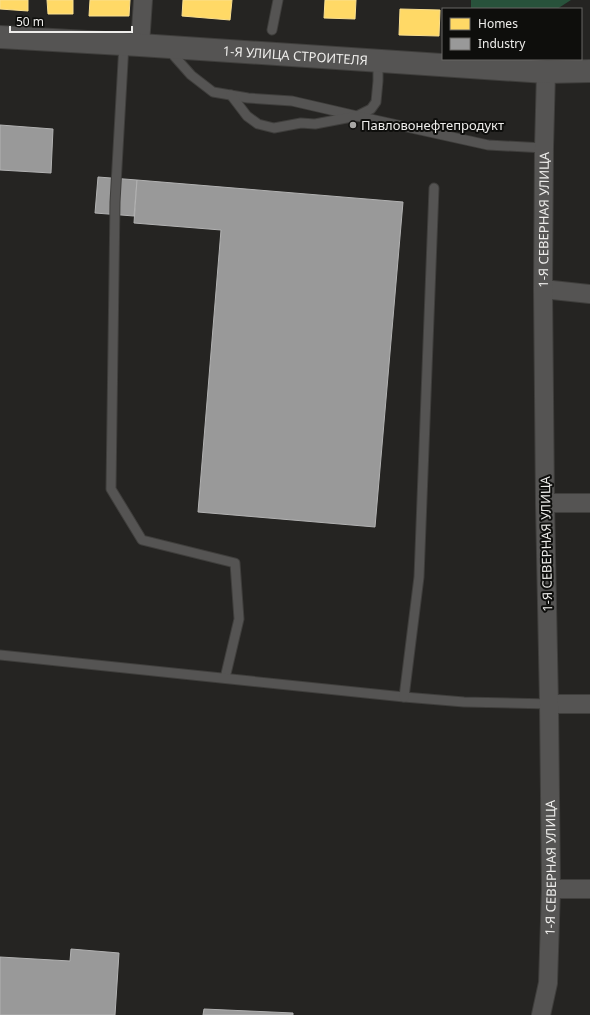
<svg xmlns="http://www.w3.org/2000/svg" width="590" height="1015" viewBox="0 0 590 1015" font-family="'Noto Sans',sans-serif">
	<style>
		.green { fill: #28523b }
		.homes { fill: #ffd966; stroke: #fadf8e }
		.industry { fill: #999; stroke: #b2b2b2 }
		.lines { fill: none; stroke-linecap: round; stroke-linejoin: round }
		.service-casing { stroke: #3f3e3c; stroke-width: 11 }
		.minor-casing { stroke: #3f3e3c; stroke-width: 20 }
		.tertiary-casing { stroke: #3f3e3c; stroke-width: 24 }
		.service { stroke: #555453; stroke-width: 9 }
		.minor { stroke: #555453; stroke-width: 18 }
		.tertiary { stroke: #555453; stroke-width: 22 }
		.poi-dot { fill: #a8a7a5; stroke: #0e0e0c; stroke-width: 1.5 }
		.labels { text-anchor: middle; stroke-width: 4; stroke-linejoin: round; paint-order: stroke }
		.street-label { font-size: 13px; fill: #eeedeb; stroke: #0e0e0c }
		.poi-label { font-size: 13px; fill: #eeedeb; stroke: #0e0e0c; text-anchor: start }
	</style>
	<rect width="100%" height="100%" fill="#252422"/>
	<path class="green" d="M471,0H571L557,9H471Z"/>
	<g class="homes">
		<path d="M0,0H28V11L0,9Z"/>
		<path d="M47,0H73V14H48Z"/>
		<path d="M90,0H130L129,16H89Z"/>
		<path d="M183,0H232L230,20L182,16Z"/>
		<path d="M325,0H356L355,19L324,18Z"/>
		<path d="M400,9L440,10L439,36L399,35Z"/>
	</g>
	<g class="industry">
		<path d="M0,125L53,129L51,173L0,170Z"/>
		<path d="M98,177L137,180L134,216L95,213Z"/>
		<path d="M137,180L403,202L375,527L198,512L221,230L134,223Z"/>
		<path d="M71,949L119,953L115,1015H0V957L70,961Z"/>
		<path d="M204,1009L293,1013V1015H203Z"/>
	</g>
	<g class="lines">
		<g class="service-casing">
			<g id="service">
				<path d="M272,30L278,0"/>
				<path d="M124,44L115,202L111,489L142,540L235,563L239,619L225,678"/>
				<path d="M168,49L191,75L213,92L248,98L292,101L357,116L371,109L376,102L378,81V61"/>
				<path d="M231,95L247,116L258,124L274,128L301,123L315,124L357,116L488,145L544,148"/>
				<path d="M0,655L404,697L464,702L549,704"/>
				<path d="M404,697L419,577L434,188"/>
			</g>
		</g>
		<g class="minor-casing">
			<g id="minor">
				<path d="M140,45L143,0"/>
				<path d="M543,289L590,294"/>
				<path d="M545,503H590"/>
				<path d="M549,704H590"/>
				<path d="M551,889H590"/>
				<path id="s1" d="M541,1015L548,983L551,889L549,704L545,503L543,289L544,148L546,72"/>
			</g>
		</g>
		<g class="tertiary-casing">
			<g id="tertiary">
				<path id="s2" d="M0,37L140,45L546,72L590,71"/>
			</g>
		</g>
		<use href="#service" class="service"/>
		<use href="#minor" class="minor"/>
		<use href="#tertiary" class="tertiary"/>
	</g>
	<circle class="poi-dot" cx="353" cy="125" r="4"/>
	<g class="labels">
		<g class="street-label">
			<text dy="5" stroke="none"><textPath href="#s2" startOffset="296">1-Я УЛИЦА СТРОИТЕЛЯ</textPath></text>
			<text dy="5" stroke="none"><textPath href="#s1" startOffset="796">1-Я СЕВЕРНАЯ УЛИЦА</textPath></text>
			<text transform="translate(546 544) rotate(-91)" y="5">1-Я СЕВЕРНАЯ УЛИЦА</text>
			<text dy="5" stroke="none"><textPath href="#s1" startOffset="148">1-Я СЕВЕРНАЯ УЛИЦА</textPath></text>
		</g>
		<g class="poi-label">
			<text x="361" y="130">Павловонефтепродукт</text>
		</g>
	</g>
	<rect x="442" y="8" width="140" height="52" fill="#0e0e0c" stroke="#686765"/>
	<rect x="450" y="18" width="20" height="12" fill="#ffd966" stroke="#686765"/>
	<text x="478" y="28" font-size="12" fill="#eeedeb">Homes</text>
	<rect x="450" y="38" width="20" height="12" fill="#999999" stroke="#686765"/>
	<text x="478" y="48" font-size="12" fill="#eeedeb">Industry</text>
	<path d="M10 26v6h122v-6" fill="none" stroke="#eeedeb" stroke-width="2"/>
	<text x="16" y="26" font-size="12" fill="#eeedeb" stroke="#0e0e0c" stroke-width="3" paint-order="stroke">50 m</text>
</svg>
